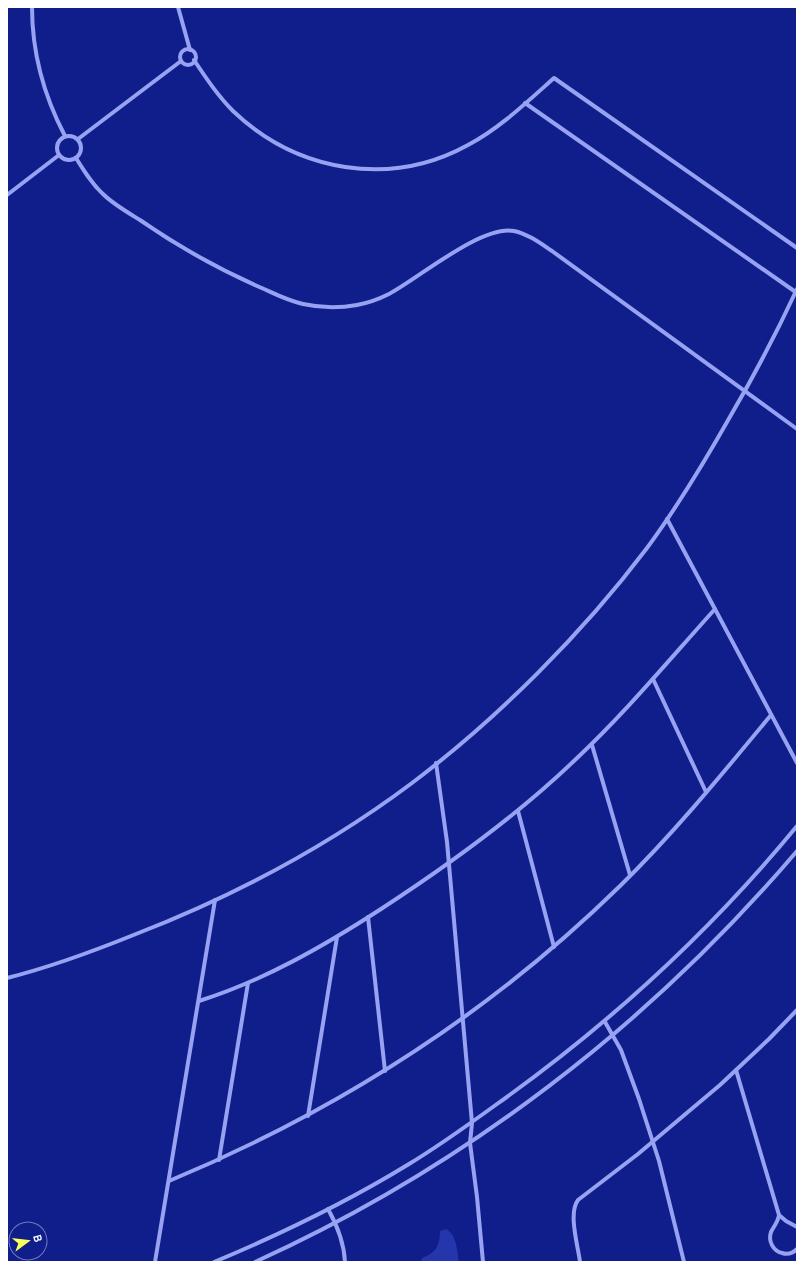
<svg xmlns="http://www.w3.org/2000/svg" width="804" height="1269" viewBox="0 0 804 1269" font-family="Manrope,sans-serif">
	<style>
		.green { fill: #2536ad }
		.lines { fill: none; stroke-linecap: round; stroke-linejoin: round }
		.minor { stroke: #97a2f2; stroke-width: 4 }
	</style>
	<rect width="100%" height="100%" fill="#101e8c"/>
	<path class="green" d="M446,1229C457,1235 457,1251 459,1262H421L422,1258C436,1253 440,1245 440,1231Z"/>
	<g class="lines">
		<g class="minor">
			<path d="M32,7C32,53 44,96 65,136"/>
			<path d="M178,7L190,50"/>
			<circle cx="188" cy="57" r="8"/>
			<path d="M194,60C206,78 218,96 233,111C297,172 390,188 468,145C500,128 527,102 554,78L797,248"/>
			<path d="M525,103L797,293"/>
			<circle cx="69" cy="148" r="12"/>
			<path d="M78,139L181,61"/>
			<path d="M76,158C84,171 92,184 103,194C113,204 127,212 140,220C179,247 220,270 264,289C277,295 289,301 303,304C321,308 340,308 357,305C368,303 379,299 389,294C419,278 481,225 514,231C528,234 540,243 552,251L797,429"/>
			<path d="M7,195L59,155"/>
			<path d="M667,519L797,763"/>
			<path d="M653,679L706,792"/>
			<path d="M592,745L630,875"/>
			<path d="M436,763L447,842L472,1123L470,1143L477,1197L483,1262"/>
			<path d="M518,811L554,947"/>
			<path d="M368,917L385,1071"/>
			<path d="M7,978C51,967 94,951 136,934C234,896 328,846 412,783C498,718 582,634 647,548C678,506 705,461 731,415C755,374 777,332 797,289"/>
			<path d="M199,1001C263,981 324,946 381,909C450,864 517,816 576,759C626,712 669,660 715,609"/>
			<path d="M605,1022L621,1050L639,1099L659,1161L684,1262"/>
			<path d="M736,1070L779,1215L786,1221L797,1227"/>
			<path d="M308,1116L337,937"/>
			<path d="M219,1160L248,983"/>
			<path d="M169,1181C337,1111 489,1014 620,886C674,833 723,773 771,715"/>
			<path d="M328,1209C337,1225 344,1243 345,1262"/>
			<path d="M779,1215C778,1222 774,1226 771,1232C768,1241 773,1251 782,1253C788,1255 793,1253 797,1249"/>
			<path d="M155,1262L215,900"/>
			<path d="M214,1262C281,1234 347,1202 409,1164C439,1146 468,1125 497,1104C611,1023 708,934 797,826"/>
			<path d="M255,1262C464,1167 649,1025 797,851"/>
			<path d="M580,1262C578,1246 568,1213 578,1200L638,1154L720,1085L769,1039L797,1010"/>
		</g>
	</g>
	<rect width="804" height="1269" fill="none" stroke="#ffffff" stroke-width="16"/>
	<g transform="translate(28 1241) rotate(75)"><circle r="19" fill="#101e8c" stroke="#7078ba"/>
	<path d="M0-3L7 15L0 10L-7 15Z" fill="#f9ff58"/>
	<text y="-6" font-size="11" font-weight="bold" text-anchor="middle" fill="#ffffff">B</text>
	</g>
</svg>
